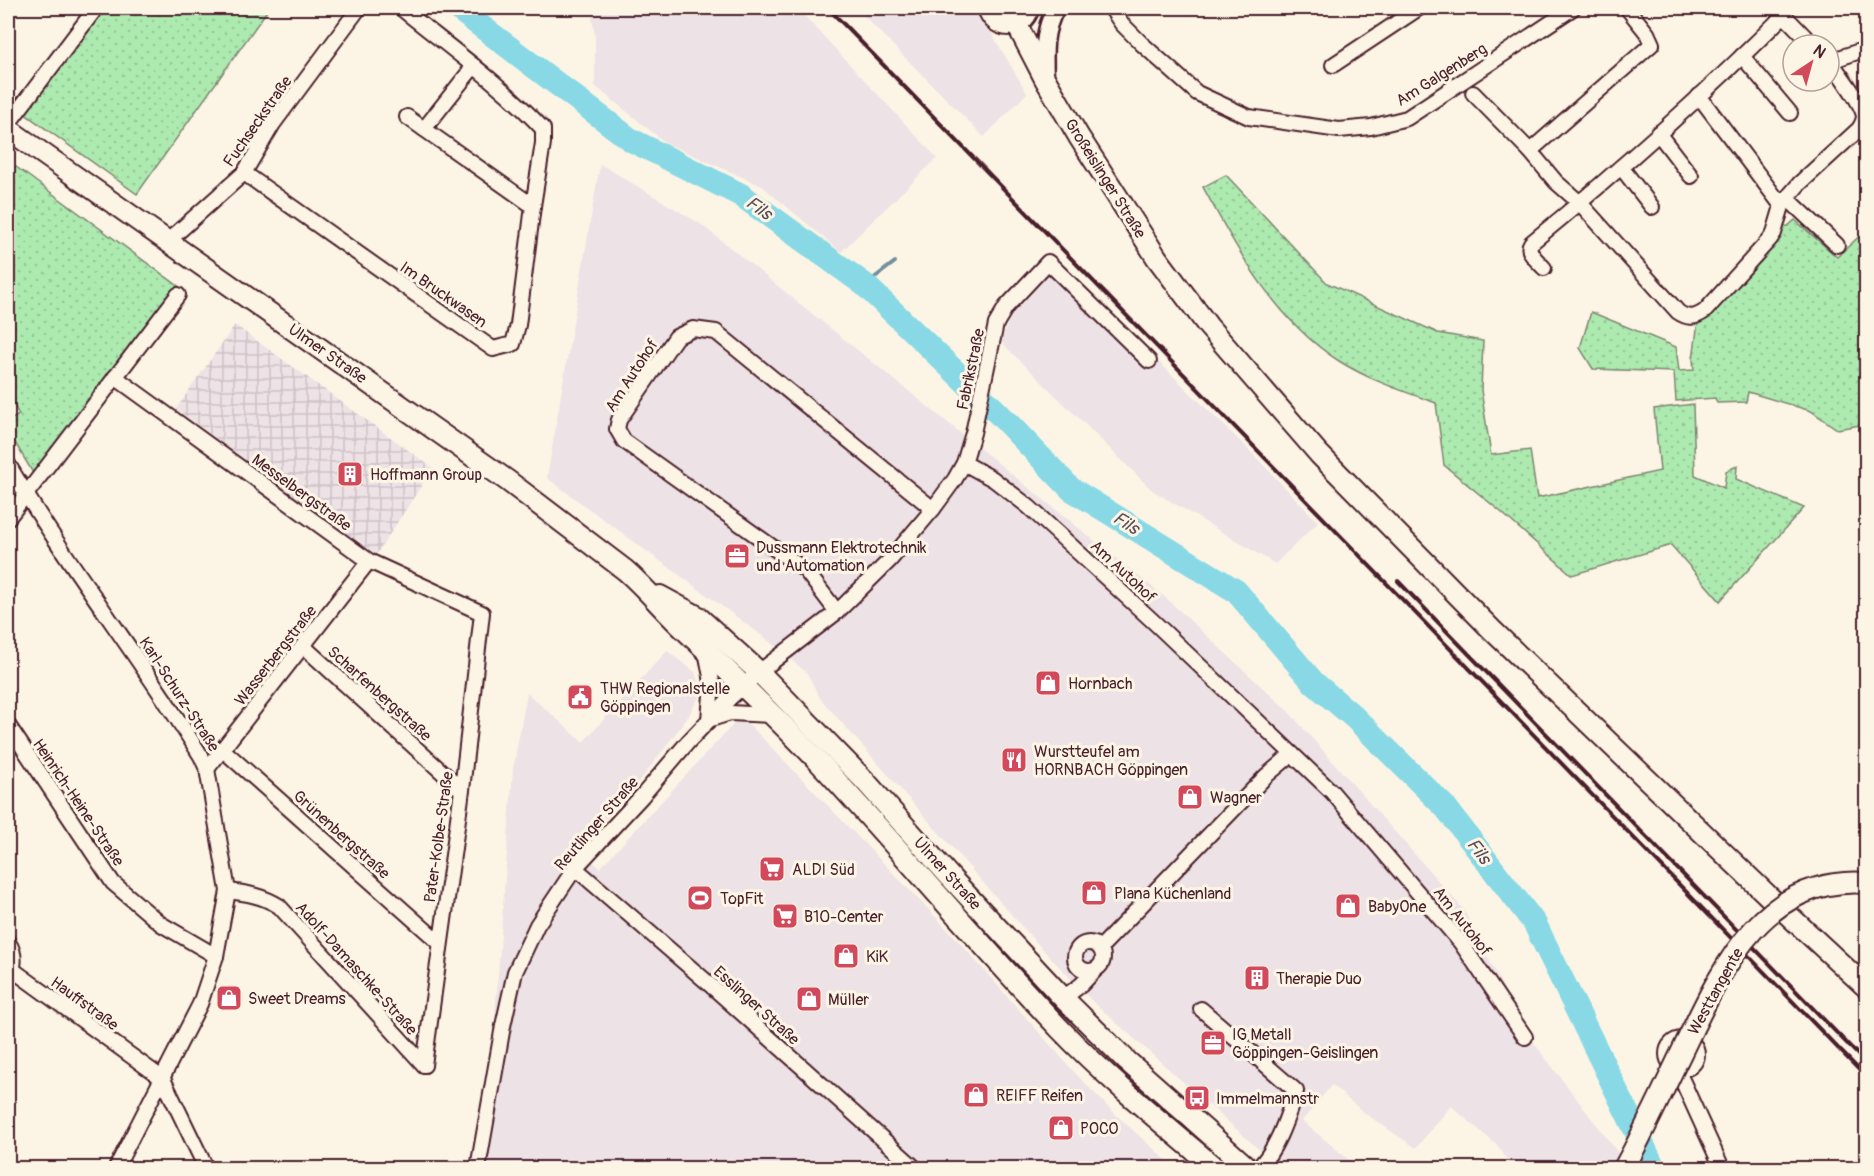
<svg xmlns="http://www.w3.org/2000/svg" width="1874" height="1176" viewBox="0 0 1874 1176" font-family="Pangolin,sans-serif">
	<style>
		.built { fill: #ede2e5 }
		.industrial { fill: url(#industrial-grid) }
		.grass { fill: url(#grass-dots); stroke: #7c846e; stroke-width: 1.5 }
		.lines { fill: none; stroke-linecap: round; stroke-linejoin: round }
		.stream { stroke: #6f8e9b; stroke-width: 4 }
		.river { stroke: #88d8e5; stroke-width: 24 }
		.minor-casing { stroke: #4a1f2b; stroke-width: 18 }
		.tertiary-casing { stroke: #4a1f2b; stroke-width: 21 }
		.secondary-casing { stroke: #4a1f2b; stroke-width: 24 }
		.minor { stroke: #fcf5e5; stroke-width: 14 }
		.tertiary { stroke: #fcf5e5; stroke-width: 16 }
		.secondary { stroke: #fcf5e5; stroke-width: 20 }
		.rail { stroke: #4a1f2b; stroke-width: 4 }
		.secondary-bridge-casing { stroke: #4a1f2b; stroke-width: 24; stroke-linecap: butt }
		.secondary-bridge { stroke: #fcf5e5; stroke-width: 20 }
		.labels { text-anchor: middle; stroke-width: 6; stroke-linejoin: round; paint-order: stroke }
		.street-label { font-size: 16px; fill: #4a1f2b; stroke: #fcf5e5 }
		.poi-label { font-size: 16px; fill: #4a1f2b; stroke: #fcf5e5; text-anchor: start }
		.water-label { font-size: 18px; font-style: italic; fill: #5a4d5a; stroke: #fcf5e5 }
	</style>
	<defs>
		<pattern id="industrial-grid" width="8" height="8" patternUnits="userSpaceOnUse" patternTransform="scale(1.5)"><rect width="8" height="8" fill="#ede2e5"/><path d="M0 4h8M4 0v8" fill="none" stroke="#cdc1c5"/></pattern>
		<pattern id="grass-dots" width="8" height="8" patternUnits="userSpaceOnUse" patternTransform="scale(1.5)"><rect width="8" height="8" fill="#adeab0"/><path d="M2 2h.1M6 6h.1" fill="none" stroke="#96c898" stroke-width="1.8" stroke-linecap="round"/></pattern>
	</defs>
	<rect width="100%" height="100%" fill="#fcf5e5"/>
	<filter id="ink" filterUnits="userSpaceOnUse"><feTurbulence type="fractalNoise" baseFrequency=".0167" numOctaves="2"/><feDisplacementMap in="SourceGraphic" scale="12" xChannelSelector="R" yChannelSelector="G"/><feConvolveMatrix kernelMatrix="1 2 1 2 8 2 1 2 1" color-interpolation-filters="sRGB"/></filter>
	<g filter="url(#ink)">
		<g class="built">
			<path d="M591,8H797L937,158L841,252L762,186L666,143L595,86V38Z"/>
			<path d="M856,8H979L986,24L1027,93L984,137Z"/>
			<path d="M600,164L702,225L1167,599L1288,711L1463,909L1527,1034L1619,1154L1611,1168H1513L1498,1146L1451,1106L1416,1148L1363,1112L1332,1085L1302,1121L1359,1168H1280L1093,1002L1033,939L820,698L807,673L764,637L547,478Z"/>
			<path d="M1058,264L1247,448L1318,522L1275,564L1152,490L1001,342L1011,316Z"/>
			<path d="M667,651L695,672L701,693L688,717L645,774L579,849L600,868L741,716L952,934L1076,1074L1116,1115L1175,1168H470L494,1030L513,769L527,693L583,742Z"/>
		</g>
		<path class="industrial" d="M235,325L433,468L376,555L176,409Z"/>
		<g class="grass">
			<path d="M99,8H269L137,194L21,111Z"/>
			<path d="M8,161L181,288L36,478L8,431V421L19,415L8,393Z"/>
			<path d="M1226,175L1327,283L1438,333L1483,341L1481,390L1491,455L1530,450L1537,498L1660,471L1654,409L1693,404L1695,475L1724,488L1726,471L1737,466L1736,479L1804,508L1720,601L1671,545L1572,575L1501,512L1444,465L1436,403C1403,391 1369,380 1339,361C1276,321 1238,251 1203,187Z"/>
			<path d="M1795,220L1837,257L1866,230V420L1860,425L1837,429L1811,411L1748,392L1746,402L1717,403L1715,398L1676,401L1674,372L1593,369L1580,348L1591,312L1676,347L1679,371L1694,370L1693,359L1698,322L1705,319L1752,271L1779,239L1781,227L1788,226Z"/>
		</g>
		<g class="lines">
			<g class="stream">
				<path d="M1163,12L1166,8"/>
				<path d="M865,285L895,262"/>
			</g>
			<path class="river" d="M457,8L631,140L741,195L865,285L1000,415L1071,489L1236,591L1314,683L1354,717L1446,808L1535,924L1654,1168"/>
			<g class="minor-casing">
				<g id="minor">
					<path d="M1111,8L1122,24L1142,44L1197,93L1249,117L1339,130L1371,127L1407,118L1573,8"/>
					<path d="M1777,8L1813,45"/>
					<path d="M1742,56L1790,113"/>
					<path d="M1829,56L1839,58L1866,49"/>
					<path d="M1333,65L1419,8"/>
					<path d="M1473,93L1530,151L1556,182L1580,203L1678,312C1688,319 1695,318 1705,311L1770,239L1774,233L1782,206L1787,198L1799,184L1859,129C1862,124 1864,121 1864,116C1862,102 1837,71 1829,59"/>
					<path d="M1699,96L1782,206"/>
					<path d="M407,117L533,206"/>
					<path d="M8,124L96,8"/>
					<path d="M424,129L474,66"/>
					<path d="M1658,133L1691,176"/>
					<path d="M1530,151L1652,44L1647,33L1627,8"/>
					<path d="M1621,167L1652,207"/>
					<path d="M244,173L493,349L513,344L518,325L533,206L543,143V129C501,84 449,47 401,8"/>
					<path d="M1787,198L1837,245"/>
					<path d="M168,241L244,173L273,124L359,8"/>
					<path d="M1544,268C1538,261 1525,252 1531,243C1619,171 1704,95 1784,15"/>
					<path d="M115,377L369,561L482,613L462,790L424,1065"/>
					<path d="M964,463L993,479L1029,507L1155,623L1332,792L1461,943L1525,1037"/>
					<path d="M8,464C67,565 140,657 201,756L207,769L228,891L216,956L200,1004L116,1168"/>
					<path d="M8,518L178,295"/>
					<path d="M837,612L806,571L624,441L617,429L619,420L676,337L693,329L716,332L933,509"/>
					<path d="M303,646L462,790"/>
					<path d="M706,651L712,682L709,720"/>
					<path d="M711,719L730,713L773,715"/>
					<path d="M8,725L113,883L161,924L216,956"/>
					<path d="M222,749L440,943"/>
					<path d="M207,769L369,561"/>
					<path d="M575,868L707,982L915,1168"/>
					<path d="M228,891C246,893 263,896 279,906L424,1065"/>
					<path d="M8,942C17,955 14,968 8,981"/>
					<circle cx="1089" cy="957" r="14"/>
					<path d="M1100,948L1266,776L1292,754"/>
					<path d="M13,970L163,1079L206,1168"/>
					<path d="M1063,998L1081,985L1095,970"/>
					<path d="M1201,1009L1296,1091C1287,1117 1278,1148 1258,1168"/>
					<circle cx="1682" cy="1054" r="15"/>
					<path d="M1677,1069L1722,1168"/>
					<path d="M478,1168L503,1026L515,972L537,925L575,868L642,796L688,742L731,697L759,672L837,612L890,560L933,509L955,479L964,463L973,433L996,324L1006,307L1048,262L1149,361"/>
				</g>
			</g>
			<g class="tertiary-casing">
				<path id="tertiary" d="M1045,78C1044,53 1043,30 1056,8"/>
			</g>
			<g class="secondary-casing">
				<g id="secondary">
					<path d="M988,8C995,31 1022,30 1029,8"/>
					<path d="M1016,23L1045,79L1079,137L1157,258L1208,326L1319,454L1493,631L1784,911L1866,987"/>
					<path d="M8,129L508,481L625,570C647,589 665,612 686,631C731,674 776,717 819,762C901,850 977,942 1060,1029C1108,1079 1162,1123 1215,1168"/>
					<path d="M660,596L697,616L759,672L865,781L951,878L1063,998L1127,1061L1248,1168"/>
				</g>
			</g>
			<use href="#minor" class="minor"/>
			<use href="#tertiary" class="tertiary"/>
			<use href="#secondary" class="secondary"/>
			<g class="rail">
				<path d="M828,8L1866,1077"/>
				<path d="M1398,581L1866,1063"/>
			</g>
			<g class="secondary-bridge-casing">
				<path id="secondary-bridge" d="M1624,1168C1646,1128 1665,1086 1685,1045C1723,966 1764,876 1866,883"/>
			</g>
			<use href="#secondary-bridge" class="secondary-bridge"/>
		</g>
	</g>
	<defs>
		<g id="building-square" transform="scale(1.35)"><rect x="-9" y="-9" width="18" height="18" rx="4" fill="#d1495b" stroke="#fcf5e5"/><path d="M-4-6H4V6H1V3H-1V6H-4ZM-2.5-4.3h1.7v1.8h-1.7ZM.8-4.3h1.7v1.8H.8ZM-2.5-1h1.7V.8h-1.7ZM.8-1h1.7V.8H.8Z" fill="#fff"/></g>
		<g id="office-square" transform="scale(1.35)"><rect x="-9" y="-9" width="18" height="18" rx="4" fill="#d1495b" stroke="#fcf5e5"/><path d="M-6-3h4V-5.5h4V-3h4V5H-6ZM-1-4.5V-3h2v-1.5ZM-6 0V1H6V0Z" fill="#fff"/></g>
		<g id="shop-square" transform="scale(1.35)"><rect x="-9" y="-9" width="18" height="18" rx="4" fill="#d1495b" stroke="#fcf5e5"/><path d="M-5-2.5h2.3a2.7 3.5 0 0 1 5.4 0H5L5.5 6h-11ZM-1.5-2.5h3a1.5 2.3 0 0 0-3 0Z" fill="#fff"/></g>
		<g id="civic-square" transform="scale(1.35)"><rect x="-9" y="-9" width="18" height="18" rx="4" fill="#d1495b" stroke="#fcf5e5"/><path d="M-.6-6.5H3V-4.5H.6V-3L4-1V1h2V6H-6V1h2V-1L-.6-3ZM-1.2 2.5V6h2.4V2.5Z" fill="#fff"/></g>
		<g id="restaurant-square" transform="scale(1.35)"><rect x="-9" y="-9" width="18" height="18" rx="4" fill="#d1495b" stroke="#fcf5e5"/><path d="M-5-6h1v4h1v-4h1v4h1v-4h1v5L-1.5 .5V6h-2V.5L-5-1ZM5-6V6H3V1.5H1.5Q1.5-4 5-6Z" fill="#fff"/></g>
		<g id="supermarket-square" transform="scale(1.35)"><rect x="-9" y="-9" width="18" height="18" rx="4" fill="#d1495b" stroke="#fcf5e5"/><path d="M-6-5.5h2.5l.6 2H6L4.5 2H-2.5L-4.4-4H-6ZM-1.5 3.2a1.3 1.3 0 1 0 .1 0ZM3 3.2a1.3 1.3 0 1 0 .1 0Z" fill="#fff"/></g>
		<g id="stadium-square" transform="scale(1.35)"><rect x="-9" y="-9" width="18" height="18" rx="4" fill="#d1495b" stroke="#fcf5e5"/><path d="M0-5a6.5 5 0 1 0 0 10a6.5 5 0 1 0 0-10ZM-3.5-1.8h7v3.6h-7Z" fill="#fff"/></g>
		<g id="bus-square" transform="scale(1.35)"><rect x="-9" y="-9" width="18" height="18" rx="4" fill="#d1495b" stroke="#fcf5e5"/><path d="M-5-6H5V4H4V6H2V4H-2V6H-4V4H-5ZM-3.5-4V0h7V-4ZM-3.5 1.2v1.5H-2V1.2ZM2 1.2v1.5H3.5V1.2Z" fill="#fff"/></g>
	</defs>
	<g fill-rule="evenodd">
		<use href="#building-square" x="350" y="474"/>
		<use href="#office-square" x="737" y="556"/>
		<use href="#shop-square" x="1048" y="683"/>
		<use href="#civic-square" x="580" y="697"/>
		<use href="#restaurant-square" x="1014" y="760"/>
		<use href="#shop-square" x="1190" y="797"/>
		<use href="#supermarket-square" x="772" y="869"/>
		<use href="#shop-square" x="1094" y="893"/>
		<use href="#stadium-square" x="700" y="898"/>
		<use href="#shop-square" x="1348" y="906"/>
		<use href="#supermarket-square" x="785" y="916"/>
		<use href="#shop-square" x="846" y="956"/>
		<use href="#building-square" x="1257" y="978"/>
		<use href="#shop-square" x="229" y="998"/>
		<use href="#shop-square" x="809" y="999"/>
		<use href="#office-square" x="1213" y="1043"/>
		<use href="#shop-square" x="976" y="1095"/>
		<use href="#bus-square" x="1197" y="1098"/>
		<use href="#shop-square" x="1061" y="1128"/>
	</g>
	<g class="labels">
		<g class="street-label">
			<text transform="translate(1441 74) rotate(-32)" y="6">Am Galgenberg</text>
			<text transform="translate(257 121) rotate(-55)" y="6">Fuchseckstraße</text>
			<text transform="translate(1106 178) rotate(58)" y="6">Großeislinger Straße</text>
			<text transform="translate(444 294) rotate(35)" y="6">Im Bruckwasen</text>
			<text transform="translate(328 353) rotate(35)" y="6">Ulmer Straße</text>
			<text transform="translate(970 369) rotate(-78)" y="6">Fabrikstraße</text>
			<text transform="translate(631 375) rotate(-57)" y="6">Am Autohof</text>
			<text transform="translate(302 492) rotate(36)" y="6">Messelbergstraße</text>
			<text transform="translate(1124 571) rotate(43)" y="6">Am Autohof</text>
			<text transform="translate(275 655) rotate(-52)" y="6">Wasserbergstraße</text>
			<text transform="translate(380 693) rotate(42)" y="6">Scharfenbergstraße</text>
			<text transform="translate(180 694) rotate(57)" y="6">Karl-Schurz-Straße</text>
			<text transform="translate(79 802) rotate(56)" y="6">Heinrich-Heine-Straße</text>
			<text transform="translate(596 823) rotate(-49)" y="6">Reutlinger Straße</text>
			<text transform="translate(342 834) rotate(42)" y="6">Grünenbergstraße</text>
			<text transform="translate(438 837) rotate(-82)" y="6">Pater-Kolbe-Straße</text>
			<text transform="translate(948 873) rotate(48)" y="6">Ulmer Straße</text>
			<text transform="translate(1463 921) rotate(52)" y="6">Am Autohof</text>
			<text transform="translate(357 968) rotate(48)" y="6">Adolf-Damaschke-Straße</text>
			<text transform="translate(1715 991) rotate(-61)" y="6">Westtangente</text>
			<text transform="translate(85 1003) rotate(36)" y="6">Hauffstraße</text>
			<text transform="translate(757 1005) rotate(42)" y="6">Esslinger Straße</text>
		</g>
		<g class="poi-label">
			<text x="370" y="480">Hoffmann Group</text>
			<text x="756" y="553">Dussmann Elektrotechnik<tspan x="756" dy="18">und Automation</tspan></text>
			<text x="1068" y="689">Hornbach</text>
			<text x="600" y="694">THW Regionalstelle<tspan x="600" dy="18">Göppingen</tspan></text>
			<text x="1034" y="757">Wurstteufel am<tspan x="1034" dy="18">HORNBACH Göppingen</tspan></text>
			<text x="1210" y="803">Wagner</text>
			<text x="792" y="875">ALDI Süd</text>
			<text x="1114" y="899">Plana Küchenland</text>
			<text x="720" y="904">TopFit</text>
			<text x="1368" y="912">BabyOne</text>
			<text x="804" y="922">B10-Center</text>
			<text x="866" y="962">KiK</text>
			<text x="1276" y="984">Therapie Duo</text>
			<text x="248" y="1004">Sweet Dreams</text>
			<text x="828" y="1005">Müller</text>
			<text x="1232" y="1040">IG Metall<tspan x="1232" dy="18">Göppingen-Geislingen</tspan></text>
			<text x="996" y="1101">REIFF Reifen</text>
			<text x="1216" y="1104">Immelmannstr</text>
			<text x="1080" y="1134">POCO</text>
		</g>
		<g class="water-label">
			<text transform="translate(759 208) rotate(36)" y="6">Fils</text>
			<text transform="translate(1126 523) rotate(32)" y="6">Fils</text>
			<text transform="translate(1479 851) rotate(53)" y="6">Fils</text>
		</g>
	</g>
	<rect width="1874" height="1176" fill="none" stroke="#fcf5e5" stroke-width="30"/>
	<rect x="15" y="15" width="1844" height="1146" fill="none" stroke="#4a1f2b" stroke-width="2" filter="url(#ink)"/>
	<g transform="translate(1811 63) rotate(36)"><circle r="28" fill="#fcf5e5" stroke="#b59f9b" stroke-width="1.5"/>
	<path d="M0-4.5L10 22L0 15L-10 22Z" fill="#d1495b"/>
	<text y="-9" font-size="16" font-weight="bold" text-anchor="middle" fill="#4a1f2b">N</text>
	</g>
</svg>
